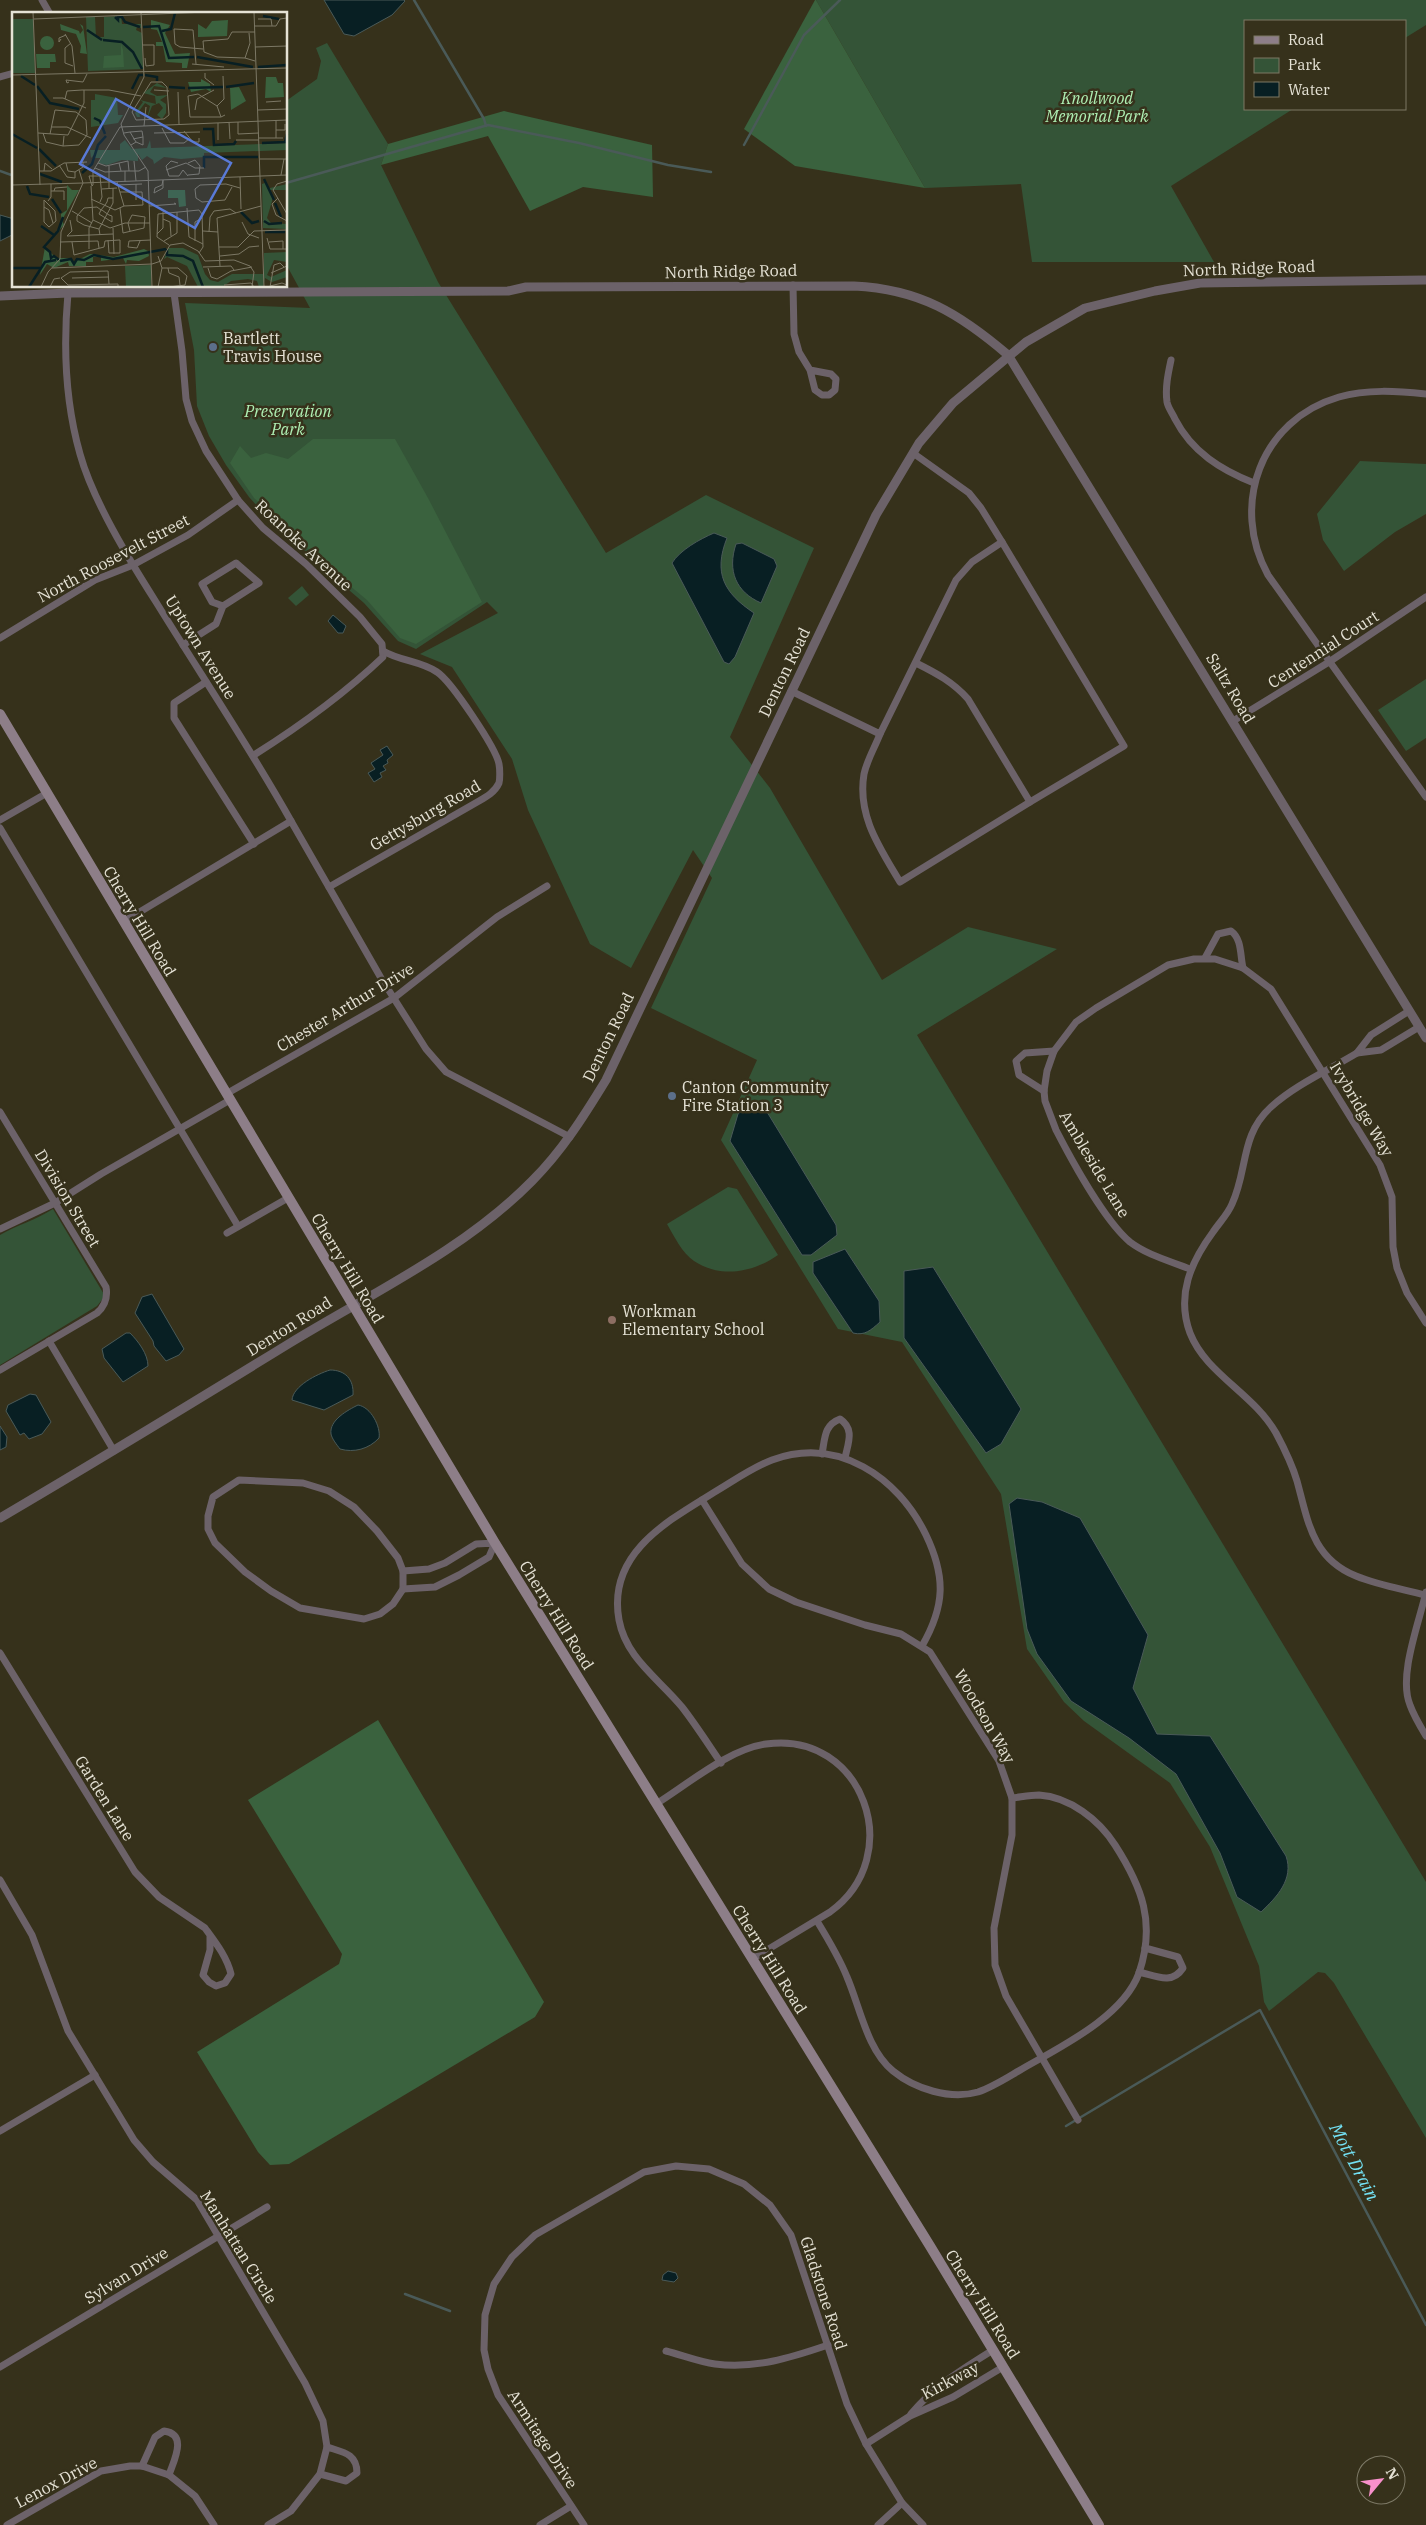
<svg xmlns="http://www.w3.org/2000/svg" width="1426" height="2525" viewBox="0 0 1426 2525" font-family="'IBM Plex Serif',serif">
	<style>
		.green { fill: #345437 }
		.forest { fill: #3a623e }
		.water { fill: #081f23; stroke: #4a5a58 }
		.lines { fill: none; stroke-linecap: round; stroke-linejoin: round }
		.stream { stroke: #4a5a58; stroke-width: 2.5 }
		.minor { stroke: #6c6269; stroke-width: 7 }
		.tertiary { stroke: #6c6269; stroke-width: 9 }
		.secondary { stroke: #8d7e88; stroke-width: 10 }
		.service-dot { fill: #5c6f8a; stroke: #36311b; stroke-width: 2 }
		.education-dot { fill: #8d6e63; stroke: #36311b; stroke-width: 2 }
		.labels { text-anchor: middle; stroke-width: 5; stroke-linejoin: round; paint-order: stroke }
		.park-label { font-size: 16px; font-style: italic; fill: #aff0b4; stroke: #36311b }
		.street-label { font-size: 16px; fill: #e5e2d5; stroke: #36311b }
		.poi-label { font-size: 16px; fill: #e5e2d5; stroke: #36311b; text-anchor: start }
		.water-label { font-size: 18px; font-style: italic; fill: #73e1f4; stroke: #36311b }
		.inset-river { fill: none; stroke: #081f23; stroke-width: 2.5 }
		.inset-road { fill: none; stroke: #7c7865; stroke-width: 1 }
		.view { fill: #597ad7; fill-opacity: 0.15; stroke: #597ad7; stroke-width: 2.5 }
		.inset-edge { fill: none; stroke: #e5e2d5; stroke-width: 2.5 }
	</style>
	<rect width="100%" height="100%" fill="#36311b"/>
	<g class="green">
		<path d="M816,0H1426V25L1405,38V21H1245V109H1293L1171,186L1214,262H1032L1021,184L925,188Z"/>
		<path d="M327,43L388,144L381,165L438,282L606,553L706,495L814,548L730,737L770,788L882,980L968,927L1057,949L917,1035L1426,1882V2138L1334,1983L1325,1973L1318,1972L1269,2011L1264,2002L1259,1966L1210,1847L1170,1783L1084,1721L1064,1702L1027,1649L1001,1494L902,1342L838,1329L721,1140L757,1060L651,1008L712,878L693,850L631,968L590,944L528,810L512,759L452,667L420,654L498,613L487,602L416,649L398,641L364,603L279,530L249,497L226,465L209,436L197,406L194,350L185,303L310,308L286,264V101L317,79L321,61L316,48Z"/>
		<path d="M1360,461L1426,464V514L1395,532L1344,571L1323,540L1317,514Z"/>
		<path d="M302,586L309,595L296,606L288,598Z"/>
		<path d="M1426,679V738L1406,751L1378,710Z"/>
		<path d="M728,1187L737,1189L778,1255C754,1272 721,1279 694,1261C682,1253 674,1236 667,1224Z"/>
		<path d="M53,1209L105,1296L97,1306L0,1365V1235C17,1225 36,1220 53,1209Z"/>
	</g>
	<g class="forest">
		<path d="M815,0H816L925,188L795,166L744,129Z"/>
		<path d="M504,111L652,145L653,197L583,187L530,211L488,136L381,165L388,144Z"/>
		<path d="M313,439H395L428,498L482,602L416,644L400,638L367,600L331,570L254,498L230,463L240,446L251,458L266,453L288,459Z"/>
		<path d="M378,1720L544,2002L535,2017L289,2164L270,2165L258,2152L197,2052L339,1964L342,1954L248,1800Z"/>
	</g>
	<g class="water">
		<path d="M324,0H404L405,1L392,15L354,36L344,34Z"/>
		<path d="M0,215L14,219V234L0,241Z"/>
		<path d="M714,533L727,538C713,573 724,593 754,613L735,657L729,664L724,662L672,563C680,550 700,539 714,533Z"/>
		<path d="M742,543L774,559L777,566L761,603C736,592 727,571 736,544Z"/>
		<path d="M333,615L346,626L343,633H338L328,621Z"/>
		<path d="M387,746L393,755L387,760L388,763L383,766L386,770L380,773L382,777L374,782L368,773L375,769L371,763L383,755L380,750Z"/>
		<path d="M749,1104L764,1107L836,1225L837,1235L811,1255H802L730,1141L738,1114Z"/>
		<path d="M845,1249L879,1301L880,1322C871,1330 865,1336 853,1333L813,1273V1262Z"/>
		<path d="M933,1267L1021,1409L1001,1444L986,1453L904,1338V1271Z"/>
		<path d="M152,1294L184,1349L179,1355L166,1361L154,1346L153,1341L135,1313L142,1297Z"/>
		<path d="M126,1333H130C138,1341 148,1354 148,1366L123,1382L104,1358L102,1349Z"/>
		<path d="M330,1370C345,1370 354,1379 353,1395L324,1410L292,1400C293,1386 317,1374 330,1370Z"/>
		<path d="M30,1394L36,1395L51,1422L42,1434L29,1439L24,1433L20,1435L6,1411L8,1405Z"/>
		<path d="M358,1405C371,1407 381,1427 379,1438C369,1449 354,1453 340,1449C337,1445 332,1439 331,1434C329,1420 348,1410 358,1405Z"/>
		<path d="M0,1426L7,1437L6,1447L0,1450Z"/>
		<path d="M1017,1498L1042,1502L1080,1518L1148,1635L1133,1688L1157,1734L1210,1736L1286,1856C1294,1879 1277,1897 1261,1912L1237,1897L1220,1853L1176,1774L1129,1738L1071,1701L1037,1654L1027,1629L1009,1504Z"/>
		<path d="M668,2271L676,2273L678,2278L674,2282L662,2280L663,2275Z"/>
	</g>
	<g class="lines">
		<g class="stream">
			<path d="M414,0L484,119L486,126"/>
			<path d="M744,145L804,35L840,0"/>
			<path d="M0,171L14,176"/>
			<path d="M286,183L488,125L579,143L668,165L711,172"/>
			<path d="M1066,2126L1260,2010L1426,2325"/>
			<path d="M405,2294L450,2311"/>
		</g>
		<g class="minor">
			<path d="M42,0L50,14"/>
			<path d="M0,77L14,73"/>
			<path d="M793,285L794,334L799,352L810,370L815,390L822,395H829L835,390L836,379L831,374L810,370"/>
			<path d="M68,293C63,348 65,401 80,454C93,501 130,561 156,602C201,675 249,746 291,821L123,922"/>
			<path d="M174,293L182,351L186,399L192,421L206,451L238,500L263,528L306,564L360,617L382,644L383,657C343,695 300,726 254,755"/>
			<path d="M1171,360C1168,374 1165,388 1167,402C1168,408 1173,414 1175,419C1192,452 1221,470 1254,483"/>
			<path d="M1426,394C1397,391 1367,389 1339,397C1260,420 1230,506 1268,575L1426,797"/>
			<path d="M0,638L95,580L133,565L188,535L238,500"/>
			<path d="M183,645L216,624L223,606L259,583L236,563L202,584L212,602L223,606"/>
			<path d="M916,663C936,673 953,682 968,699L1030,802L1124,746L1002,542"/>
			<path d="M206,682L174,703V718L254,844"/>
			<path d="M791,691L880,734L956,580L972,562L1002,542L981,508L969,493L913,453"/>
			<path d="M1233,721L1329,662L1426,597"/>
			<path d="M880,734C875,747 867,760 864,774C857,816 880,848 900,882L1030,802"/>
			<path d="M0,820L47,793"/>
			<path d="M291,821L381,978L426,1049L446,1072L570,1137"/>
			<path d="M0,828L238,1226"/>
			<path d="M329,887L479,801C486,797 495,792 499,783C500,779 500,769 499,764C496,748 451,681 437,672C421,661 400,661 383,651"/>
			<path d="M1205,958L1218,934L1231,931C1242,939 1240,955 1243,968"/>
			<path d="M1409,1011L1371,1035L1357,1053L1381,1050L1419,1027"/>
			<path d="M1357,1053C1329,1070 1295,1085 1271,1107C1240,1135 1248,1170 1232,1204C1228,1214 1219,1223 1213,1232C1191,1262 1176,1295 1190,1333C1206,1374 1253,1393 1276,1433C1284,1448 1292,1464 1297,1481C1308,1521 1312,1558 1356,1576C1378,1585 1402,1589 1425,1595"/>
			<path d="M1044,1091L1019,1075L1016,1061L1025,1053L1054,1051"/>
			<path d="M226,1094L394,998L497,917L547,886"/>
			<path d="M0,1112L106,1287C108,1298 105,1306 97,1313L0,1370"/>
			<path d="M0,1229L55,1203L101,1174L230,1100"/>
			<path d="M227,1233L288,1198"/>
			<path d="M1190,1269C1170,1261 1147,1255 1130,1242C1105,1221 1072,1161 1056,1130L1045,1101L1044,1091L1047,1071L1054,1051L1076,1022L1096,1008L1168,965L1194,959H1215L1243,968L1271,989L1380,1165L1392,1197L1393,1247L1397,1268L1407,1293L1426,1323"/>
			<path d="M49,1341L114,1451"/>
			<path d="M822,1454C825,1438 824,1425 840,1419C855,1429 848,1443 845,1458"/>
			<path d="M239,1480L303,1483L329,1491L354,1507L377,1531L398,1558L403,1571V1589L393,1604L380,1614L364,1619L300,1608L271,1591L245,1572L215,1543L208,1529V1516L213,1497Z"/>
			<path d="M702,1500L742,1564L769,1589L796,1602L865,1625L901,1634L930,1652L999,1761L1012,1798V1835L994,1928L995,1965L1006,1996L1078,2120"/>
			<path d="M403,1589L435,1587L459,1575L489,1557L495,1543L476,1544L445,1563L429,1569L403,1571"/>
			<path d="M1426,1592C1419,1623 1398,1676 1410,1705C1414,1716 1420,1726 1426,1736"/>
			<path d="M0,1653L135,1872L159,1897L205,1928C216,1943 227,1957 231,1974L225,1983L216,1986L209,1982L203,1975L210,1950V1935"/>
			<path d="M721,1763C708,1744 696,1725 682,1707C658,1678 626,1658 619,1620C607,1554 666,1522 713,1493C732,1482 751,1468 772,1460C838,1436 898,1477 926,1535C946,1577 945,1606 922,1646"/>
			<path d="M656,1804C688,1784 729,1749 766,1744C863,1730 908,1856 830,1912L752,1959"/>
			<path d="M0,1880L32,1935L68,2031L134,2140L153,2162L197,2200L305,2383L323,2421L327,2447L320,2474L291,2511L268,2525"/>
			<path d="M817,1921C828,1939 839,1957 847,1977C860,2007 867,2050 893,2071C915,2089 950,2100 978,2092C993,2087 1008,2077 1022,2069C1060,2047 1123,2017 1139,1973C1156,1923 1142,1887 1115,1845C1099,1820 1070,1797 1039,1795C1030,1795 1021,1797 1012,1798"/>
			<path d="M1139,1972C1156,1976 1172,1985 1183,1968L1178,1957L1145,1948"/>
			<path d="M0,2131L95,2075"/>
			<path d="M666,2351C682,2355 699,2362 715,2364C755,2369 790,2358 828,2345"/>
			<path d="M0,2367L267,2207"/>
			<path d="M911,2414C934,2386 963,2369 993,2350"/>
			<path d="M866,2444L910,2416L953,2397L1003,2367"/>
			<path d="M142,2466L155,2437L164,2431C188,2434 174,2460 169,2475"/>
			<path d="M320,2474L346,2481L357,2473C357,2453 342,2452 327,2447"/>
			<path d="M7,2525L101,2471L130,2466H142L169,2475L195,2496L214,2525"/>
			<path d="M540,2525L571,2506"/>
			<path d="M584,2525L498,2395L488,2369L484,2350L485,2315L494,2284L512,2257L535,2235L644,2172L676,2166L709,2169L744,2184L770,2205L791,2235L847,2404L866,2444L902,2503L923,2525"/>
			<path d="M878,2525L902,2503"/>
		</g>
		<g class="tertiary">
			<path d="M0,296L68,293L508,291L526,287L854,286C920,289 960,314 1008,355L1426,1038"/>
			<path d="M0,1518C97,1461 194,1402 290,1343C372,1293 464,1250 532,1181C562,1151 584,1116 606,1080L876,515L919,443L953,403L1026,342L1085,308L1155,291L1200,283L1426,280"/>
		</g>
		<path class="secondary" d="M0,714L495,1543L930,2246L1099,2525"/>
	</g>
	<g class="service-dot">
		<circle cx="213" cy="347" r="5"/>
		<circle cx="672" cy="1096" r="5"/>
	</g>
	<circle class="education-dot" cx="612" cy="1320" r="5"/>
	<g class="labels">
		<g class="park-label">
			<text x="1097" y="104">Knollwood<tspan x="1097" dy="18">Memorial Park</tspan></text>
			<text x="288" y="417">Preservation<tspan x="288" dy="18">Park</tspan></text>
		</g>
		<g class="street-label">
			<text transform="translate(1249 268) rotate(-2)" y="6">North Ridge Road</text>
			<text transform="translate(731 271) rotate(-1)" y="6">North Ridge Road</text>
			<text transform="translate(304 545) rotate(43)" y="6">Roanoke Avenue</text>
			<text transform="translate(113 558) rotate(-28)" y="6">North Roosevelt Street</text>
			<text transform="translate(201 647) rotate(58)" y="6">Uptown Avenue</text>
			<text transform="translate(1323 649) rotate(-33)" y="6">Centennial Court</text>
			<text transform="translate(784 672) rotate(-64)" y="6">Denton Road</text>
			<text transform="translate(1231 688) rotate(59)" y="6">Saltz Road</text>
			<text transform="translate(425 815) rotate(-30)" y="6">Gettysburg Road</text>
			<text transform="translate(140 921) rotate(59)" y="6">Cherry Hill Road</text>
			<text transform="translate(345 1007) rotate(-31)" y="6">Chester Arthur Drive</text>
			<text transform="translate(608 1037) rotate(-64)" y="6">Denton Road</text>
			<text transform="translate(1362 1109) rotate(59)" y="6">Ivybridge Way</text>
			<text transform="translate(1095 1164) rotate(59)" y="6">Ambleside Lane</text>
			<text transform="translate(68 1198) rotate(59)" y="6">Division Street</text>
			<text transform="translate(348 1268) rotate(59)" y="6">Cherry Hill Road</text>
			<text transform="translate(289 1326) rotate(-32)" y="6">Denton Road</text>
			<text transform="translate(557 1615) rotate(58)" y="6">Cherry Hill Road</text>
			<text transform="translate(985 1716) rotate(60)" y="6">Woodson Way</text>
			<text transform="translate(105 1798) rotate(58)" y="6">Garden Lane</text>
			<text transform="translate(770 1959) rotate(58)" y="6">Cherry Hill Road</text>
			<text transform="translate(239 2247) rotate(58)" y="6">Manhattan Circle</text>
			<text transform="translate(126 2275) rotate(-31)" y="6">Sylvan Drive</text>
			<text transform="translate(824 2293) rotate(72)" y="6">Gladstone Road</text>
			<text transform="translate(983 2304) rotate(58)" y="6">Cherry Hill Road</text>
			<text transform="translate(950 2380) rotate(-28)" y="6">Kirkway</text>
			<text transform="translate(543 2439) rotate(57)" y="6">Armitage Drive</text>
			<text transform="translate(56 2482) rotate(-28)" y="6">Lenox Drive</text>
		</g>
		<g class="poi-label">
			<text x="223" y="344">Bartlett<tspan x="223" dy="18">Travis House</tspan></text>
			<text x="682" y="1093">Canton Community<tspan x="682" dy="18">Fire Station 3</tspan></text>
			<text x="622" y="1317">Workman<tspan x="622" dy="18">Elementary School</tspan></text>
		</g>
		<g class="water-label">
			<text transform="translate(1354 2162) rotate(62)" y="6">Mott Drain</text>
		</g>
	</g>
	<g transform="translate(12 12)">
		<rect width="275" height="275" fill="#36311b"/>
		<path d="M109,4L110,12H129L130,16L125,15L124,18L130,21L131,57L76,59L74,5H83L84,25H92V5ZM0,7H21L23,61H0ZM145,71L155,76L142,74L138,80L145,84L156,83L148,88L154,92V101L150,107L145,103L151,96L147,91L140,94L135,107L138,94L133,91L127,99L128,105H125L123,101L131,90L128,88L144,92L143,84L131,81ZM83,82L105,86L106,103H111L106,111L79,115V88H83ZM113,128L120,137L135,136L138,128L139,136L275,131V138L192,141V145L169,147L152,145L142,152L141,148L135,144L130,148L126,142V149L110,148L95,153L86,151L89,146H82V143L79,146L78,138H108V132ZM253,171L257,177L258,176L275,172V178H257L261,186L255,206L259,211L275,212V217L251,216L250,172ZM156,236H171L186,243L193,262L198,268L206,270L220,262H252V241L275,240V250L262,248L255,263L259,265L275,258V265L260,270L253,266L251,275H247L245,269L236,267L219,269L210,275H186L175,254L155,245L152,247ZM139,253V275H114L113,254Z" fill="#345437"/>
		<path d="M139,8L158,13L153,21L163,42L178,41L175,56H170V51L154,50L151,34H144V30H150L145,18L139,17ZM216,8L215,24L186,25V12L194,17L200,9ZM48,12L67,19L68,22L71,18L68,12L71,14L75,42L68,41L69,34L64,22L49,18ZM28 31a7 7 0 1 1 14 0a7 7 0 1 1-14 0ZM109,32L111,38L112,55L91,56L92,44L109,43ZM24,42H43L44,50H38V56H25ZM254,65H264L266,71H271L272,85L253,86ZM189,67L198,72L199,80L194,77L179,80L176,70H189ZM227,75L234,89L219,98L218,76ZM55,173L60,178H67L50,208L52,213L42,224L49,211V202L55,198ZM156,178H173L174,194L167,195L166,186H156ZM33,235L44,246H59L62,250L78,242L102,245L132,237L136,239L137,244L127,249L115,248L114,252L111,246L89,249V245H81V250H74V254H57L56,250L42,256L35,252L28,263Z" fill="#3a623e"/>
		<path class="inset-river" d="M251,4L267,7M103,5L106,8V5H110L113,10L128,15M131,15L147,14L157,46L182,45M75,18L90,28M150,19L159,17L163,1M91,28L110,30L121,40L130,57M185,45L241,55M246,55L275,53M133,63L145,65V69M9,64L23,73M25,74L38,91L67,97M157,75L173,76M214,75L242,71M176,76L211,75M120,77L127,63H131M82,106L88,109L93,122M191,117H201L202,133L222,132L224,129M0,122L25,136M250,131L273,130L275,122M27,137L44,154M192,156V145H246M70,161L80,152L86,133L94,124M28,162L50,170M252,167L262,188M15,174L18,182L37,185M40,187L49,201M263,191L269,205M229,200L240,211L247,209M252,209L257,212L270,211M29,214L42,223M253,220H273M155,237V243L171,244L181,249L191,275M47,248L42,244L39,246L38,240L32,235L46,219L51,205M48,249L59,247L62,252L65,247L72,248L82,243L101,247L154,237M0,256H28M17,275L33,250L44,248"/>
		<path class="inset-road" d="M21,0L28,173M129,0L132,65L109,112L112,123L136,159L140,275M242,0L252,275M22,7L195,0M246,7H259L260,14M243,14H264L268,7L275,6M181,18L162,17L163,32L168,35L191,37M181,18L184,52M243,20H220L216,27L191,29L192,40L205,45L233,46L243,49M53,22L60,34L63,61M49,27L47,30V26L54,23M59,31L53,36V51L61,54M131,33H142V53L134,54L133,46M243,35L275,34M233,46L238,31L237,21M180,52L212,55M193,61V66L202,73M0,63L275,56M57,70L55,71L54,68L71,70L75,62M139,70H150L155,75L157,103L152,107L124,108L120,100ZM142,78L157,79M166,80L167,112M41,86H51L74,96M53,87L55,79L70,78H97L129,84M254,90L269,89M205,94L212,87L211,64M183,98L185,87L202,78M246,98L275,97M209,105L205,94L186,82L176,84L178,105H209L213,103M264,108V126M217,110L218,127M226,110V122L247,121M206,111V128M132,114L134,95M40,115H55L79,126M150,116L158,131H172L177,127M264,118H273V112M172,119L181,130H187V126M118,120L130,119L131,125L121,127M26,121L56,123L72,91V78M31,121L34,130L51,134M112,121L118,120L124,130L119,133M142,121L188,120M38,122L43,98L64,100L74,108L75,123L67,133L51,134L52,124M247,126H271M224,128H247M124,130L131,133V125M248,147H275M122,149L124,169M54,151L56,159L63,160L71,155V150M86,151L94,154L107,151L109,159M107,151L116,149L117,159M166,151L159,149L154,154L157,164H167M176,151L183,148L188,154L187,162L176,163M47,153L55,165L63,166V160M97,154V176M83,156L93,160L113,159V170M154,158L174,151L183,156H192M27,159H39L52,151L75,150M32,159L33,151L40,157M113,159H127L134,155M269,163L272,147M167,164L171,158L176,164M228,165L229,197M151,168V176L142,181L143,176L150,173ZM275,169L265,172L261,178L275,202M105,170L112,194M124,172V188M0,173L71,171L67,158M105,173L130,172M220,175L213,188L190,190L184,186L183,177L188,173L214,172L228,176M90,177L105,176M39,179H52V188M42,179L43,176L55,175M266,186L260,192L264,203L275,209M79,187L103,198L112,194L131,193L130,180H108M32,188L43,199L44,209L37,215L32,210ZM36,189L39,185V172M88,190L90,185L88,164H77L80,174L81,173V159L108,115L275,108M137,194L164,192L162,191M32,195L37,198L41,211M108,196L111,221L132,216L133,205L120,203L116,211L118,219M175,196L177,225L191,232M60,199L80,211M151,207L158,210L159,224M58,208L60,219L55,224L101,222M81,208L98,216L113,211H138M230,210L236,222L247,226M101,216L102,242M87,217L72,213L65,209V204L72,196L85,195L89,198H90L94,201L97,203L100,204V210L87,202L89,198L93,193L95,190L96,186H101M191,219L206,220M197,220L198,205L202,199L218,197L224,201M145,222L151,216V200M88,223L87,217L101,191V176M255,226L258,237H275M128,229L125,236L116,235L117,229L139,228M152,229L165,221V200M183,229V210L190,206M48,230L86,229L87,236M60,230L62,243L92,235M257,230L271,229V237M157,233L145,225L146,202L187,198L190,202L191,235L187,241M92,235L93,229L107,228H108V241H97L96,228M207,235H226L242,219L275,218M77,237V216L81,208L79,174M146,244L150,256L146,275M208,244L227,242L237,235L247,234M140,252L149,249L158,233L171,231L186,239L193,249L222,248L238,254L242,260L240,275M208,254L205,206L249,194M191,255L219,254L222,258M40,256L140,252M150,256H166L175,264L173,273L157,275M156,256L157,261L167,265L168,273M196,256L199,265L205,267L219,259L240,255M259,261L275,254M49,266L56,273L106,272V275M49,266L58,260L96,259L97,272M60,266L97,265M212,273L239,271L242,275M258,274L270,271L275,273M29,275L36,260L48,247L49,220L71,171L275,163M38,275L42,267L48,266M258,275L262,253L268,251L272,255"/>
		<path class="view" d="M104,87L219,151L183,216L68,152Z"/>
		<rect width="275" height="275" class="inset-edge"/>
	</g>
	<rect x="1244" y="20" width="162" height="90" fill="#36311b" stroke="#7c7865"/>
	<rect x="1254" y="36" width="25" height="8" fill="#8d7e88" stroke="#7c7865"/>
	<text x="1288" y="45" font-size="15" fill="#e5e2d5">Road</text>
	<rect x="1254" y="58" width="25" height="15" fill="#345437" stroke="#7c7865"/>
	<text x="1288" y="70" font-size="15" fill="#e5e2d5">Park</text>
	<rect x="1254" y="82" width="25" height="15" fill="#081f23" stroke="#7c7865"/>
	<text x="1288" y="95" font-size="15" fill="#e5e2d5">Water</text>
	<g transform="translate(1381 2480) rotate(61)"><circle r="24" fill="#36311b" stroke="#7c7865"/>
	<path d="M0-4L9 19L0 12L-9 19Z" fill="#f890cb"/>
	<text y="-8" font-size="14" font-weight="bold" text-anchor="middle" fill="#e5e2d5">N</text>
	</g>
</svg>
